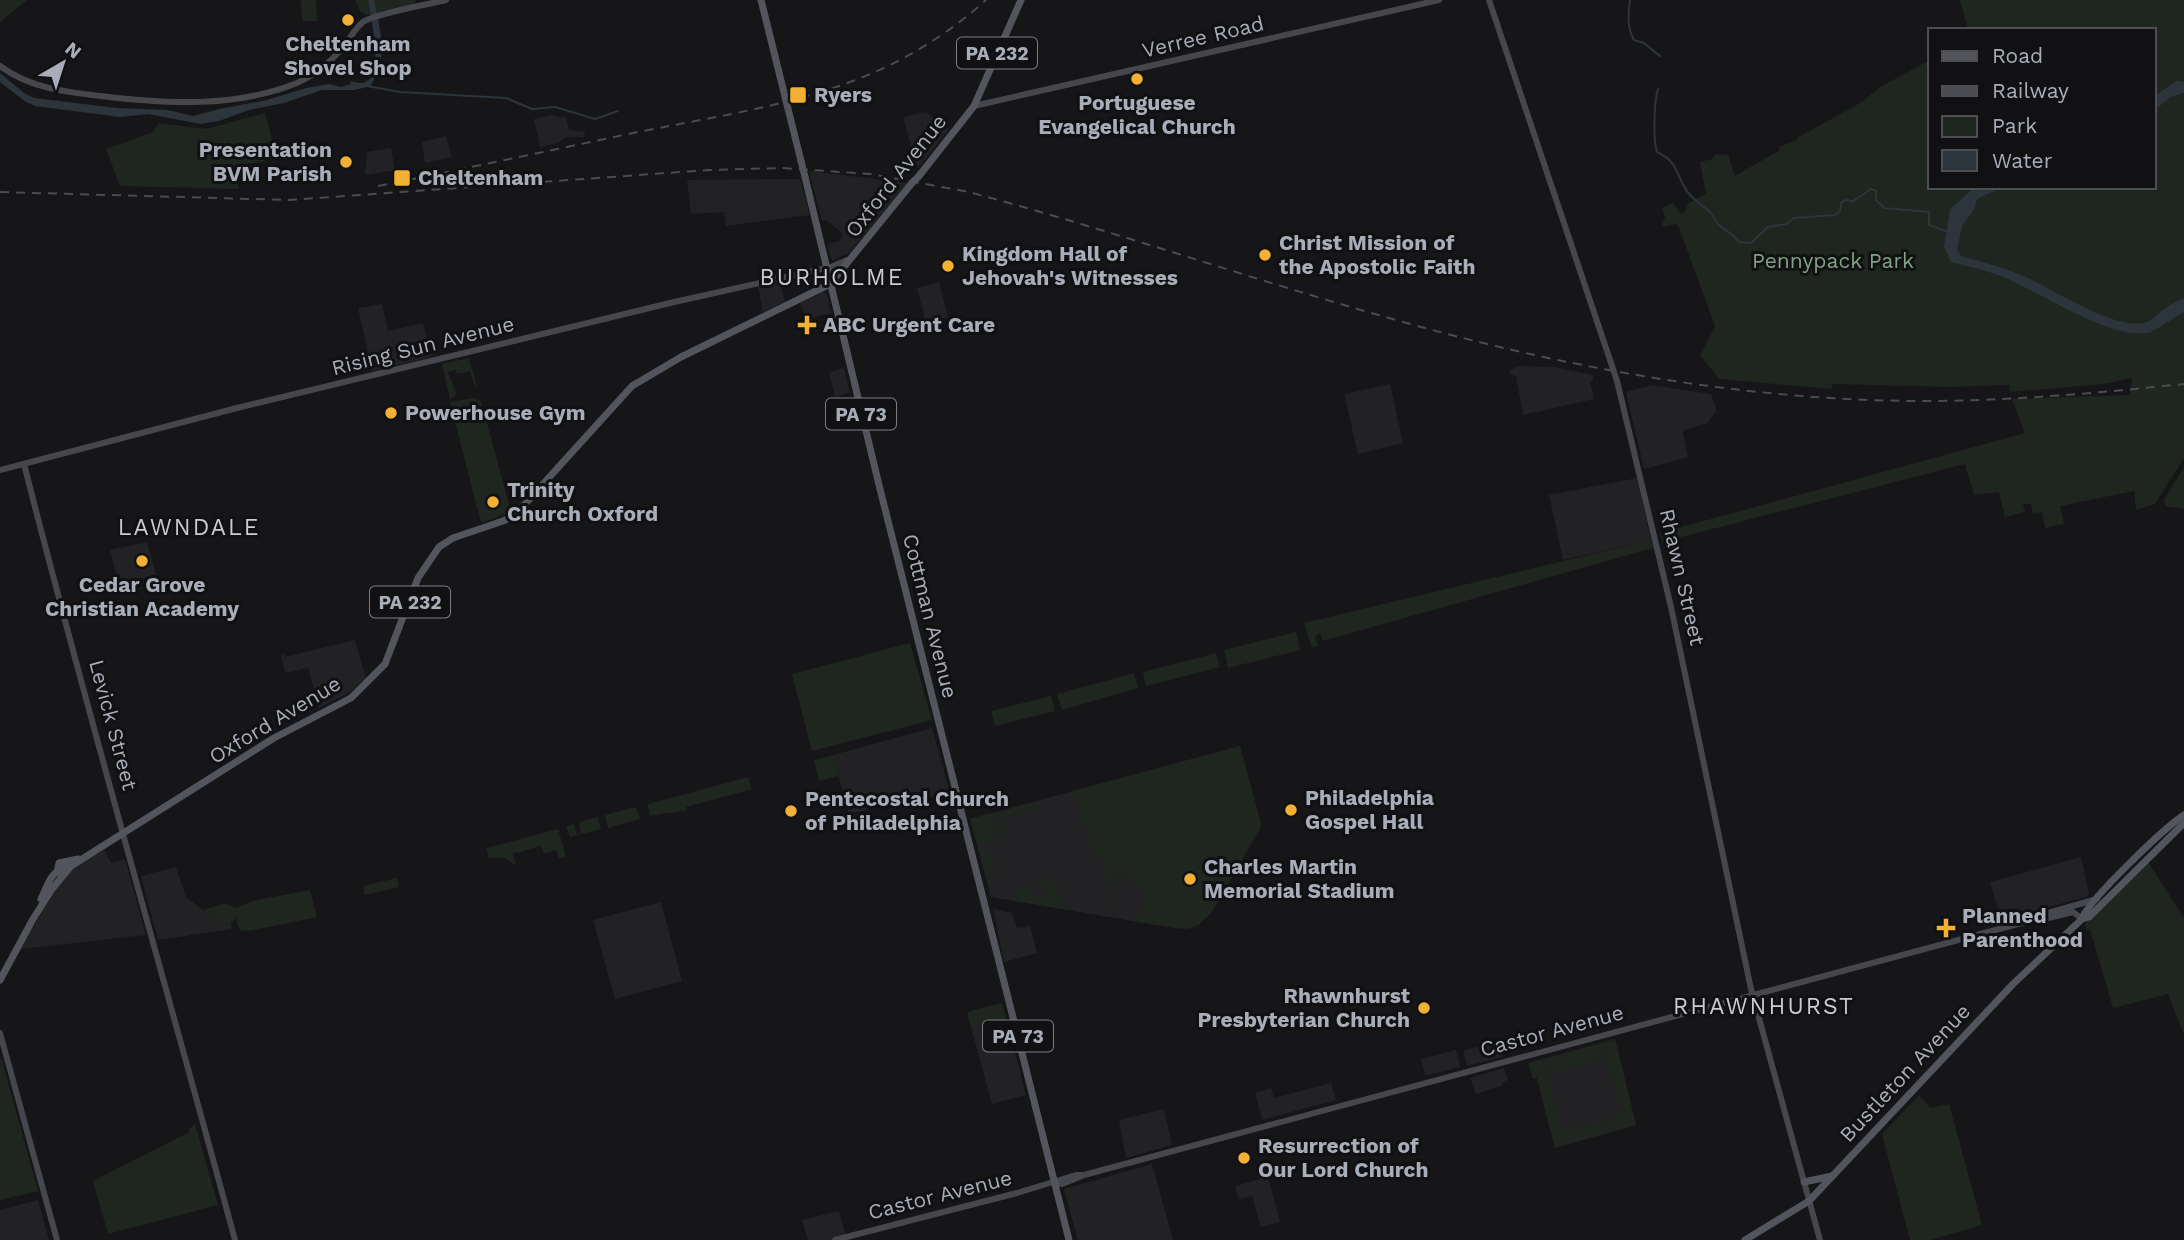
<svg xmlns="http://www.w3.org/2000/svg" width="2184" height="1240" viewBox="0 0 2184 1240" font-family="'Work Sans',sans-serif">
	<style>
		.built { fill: #222225 }
		.green { fill: #1e261f }
		.water { fill: #2c353c }
		.lines { fill: none; stroke-linecap: round; stroke-linejoin: round }
		.stream { stroke: #2c353c; stroke-width: 2 }
		.secondary { stroke: #45474d; stroke-width: 6 }
		.primary { stroke: #53555c; stroke-width: 7 }
		.rail { stroke: #4a4c52; stroke-width: 2; stroke-dasharray: 9 7; stroke-linecap: butt }
		.secondary-bridge { stroke: #45474d; stroke-width: 6 }
		.primary-bridge { stroke: #53555c; stroke-width: 7 }
		.poi-dot { fill: #f2b134; stroke: #111113; stroke-width: 2.5 }
		.labels { text-anchor: middle; stroke-width: 6; stroke-linejoin: round; paint-order: stroke }
		.shield { fill: #111113; stroke: #7b7e86; stroke-width: 2 }
		.shield-label { font-size: 19px; font-weight: bold; fill: #a8adb8 }
		.street-label { font-size: 21px; fill: #a8adb8; stroke: #111113 }
		.poi-label { font-size: 21px; font-weight: bold; fill: #a8adb8; stroke: #111113; text-anchor: start }
		.park-label { font-size: 21px; fill: #7fa381; stroke: #111113 }
		.neighbourhood-label { font-size: 23px; letter-spacing: 2px; fill: #c9ccd4; stroke: #111113 }
	</style>
	<rect width="100%" height="100%" fill="#161618"/>
	<g class="built">
		<path d="M926,112L949,129L920,166L916,165L903,117Z"/>
		<path d="M551,115L566,118L569,130L585,132L584,137H566L558,143L540,147L534,119Z"/>
		<path d="M446,136L452,157L425,163L422,142Z"/>
		<path d="M391,148L395,170L365,175L367,152Z"/>
		<path d="M809,171L907,183L850,252L832,261L827,244L840,241L842,233L826,220L822,221Z"/>
		<path d="M800,179L810,215L726,226L724,212L691,214L687,180Z"/>
		<path d="M780,282L785,302L763,312L758,286Z"/>
		<path d="M939,282L948,317L926,323L917,288Z"/>
		<path d="M823,292L827,295L831,313L806,319L800,303Z"/>
		<path d="M382,304L388,331L423,323L432,357L372,371L358,308Z"/>
		<path d="M1518,366L1554,367L1593,375V381L1590,382L1594,399L1523,415L1516,376L1509,374L1510,370Z"/>
		<path d="M844,368L850,393L835,397L829,372Z"/>
		<path d="M1390,384L1403,443L1358,454L1344,394Z"/>
		<path d="M1652,385L1711,394L1717,411L1707,423L1685,430L1683,433L1688,457L1644,469L1626,392Z"/>
		<path d="M1637,478L1651,540L1563,560L1549,495Z"/>
		<path d="M147,542L156,575L119,584L110,550Z"/>
		<path d="M355,640L366,678L350,692L319,708L308,668L285,673L281,655L284,654L285,657Z"/>
		<path d="M932,728L950,793L926,798L921,796L849,814L833,755Z"/>
		<path d="M1240,746L1258,832L1211,913L1197,926L1187,929L1174,928L991,897L970,819Z"/>
		<path d="M104,850L111,863L125,859L146,935L21,949L53,892L73,867Z"/>
		<path d="M2081,857L2089,894L2086,897L2001,920L1990,882Z"/>
		<path d="M176,867L186,897L218,922L231,923L232,929L158,940L141,876Z"/>
		<path d="M661,902L682,981L615,999L593,920Z"/>
		<path d="M993,909L1012,913L1017,928L1030,926L1037,953L1004,962Z"/>
		<path d="M1002,1003L1026,1095L992,1104L967,1012Z"/>
		<path d="M1615,1039L1636,1125L1555,1148L1537,1078L1533,1079L1528,1063Z"/>
		<path d="M1498,1041L1503,1057L1467,1066L1463,1051Z"/>
		<path d="M1456,1050L1460,1067L1425,1076L1421,1059Z"/>
		<path d="M1504,1068L1508,1080L1503,1082V1085L1476,1094L1470,1078Z"/>
		<path d="M1331,1083L1336,1100L1262,1120L1255,1093L1271,1088L1274,1098Z"/>
		<path d="M1164,1109L1172,1145L1126,1158L1119,1120Z"/>
		<path d="M1152,1164L1173,1240H1078L1064,1189Z"/>
		<path d="M1268,1177L1280,1222L1261,1227L1252,1196L1239,1199L1235,1186Z"/>
		<path d="M38,1200L49,1240H0V1210Z"/>
		<path d="M839,1211L847,1240H808L802,1220Z"/>
	</g>
	<g class="green">
		<path d="M0,0H27L0,22Z"/>
		<path d="M301,0H316L317,21H302Z"/>
		<path d="M355,0H415L416,4L368,15L360,11Z"/>
		<path d="M1960,0H2184V458L2155,504L2136,510L2134,491L2060,506L2064,524L2045,528L2042,512L2033,514L2031,504H2023L2025,512L2005,517L1999,492L1974,495L1965,464L1662,542L1660,533L2025,433L2012,399L2130,395L2132,378L2103,384L2011,392L2009,390L2010,385L1949,387L1833,384L1831,389L1719,379L1700,355L1715,326L1679,228L1676,224L1661,227L1665,218L1662,208L1673,203L1682,215L1689,203L1706,193L1700,162L1712,159L1715,155L1728,154L1735,176L1780,150L1779,147L1797,140V138L1862,102L1880,87L1930,60V187H2154V30H1968Z"/>
		<path d="M265,113L277,159L269,157L264,162L239,164L238,189L120,186L106,149L153,132L159,123L205,129Z"/>
		<path d="M469,358L477,387H475L470,371L457,374L455,370L448,372L456,392L455,396L450,399L442,364Z"/>
		<path d="M474,398L481,401L511,512L481,523L450,402Z"/>
		<path d="M2184,467V509L2165,506L2164,500Z"/>
		<path d="M1651,540L1653,548L1323,641L1320,633L1315,636L1318,646L1312,648L1304,623Z"/>
		<path d="M1296,632L1300,650L1228,668L1224,650Z"/>
		<path d="M910,643L932,720L812,751L792,674Z"/>
		<path d="M1216,653L1220,667L1146,686L1143,672Z"/>
		<path d="M1134,673L1138,688L1062,710L1057,694Z"/>
		<path d="M1051,696L1055,711L995,726L991,711Z"/>
		<path d="M1240,746L1261,823L1260,829L1211,913L1199,924L1182,929L1138,922L1139,909L1146,894L1140,890L1141,887L1117,873L1111,884L1119,911L1115,912L1100,857L1097,854H1093L1073,791Z"/>
		<path d="M833,755L839,776L819,781L814,760Z"/>
		<path d="M748,777L752,789L686,807L687,810C674,813 663,813 650,816L648,804Z"/>
		<path d="M1038,801L1040,807L1002,817L1008,839L1000,837L993,813Z"/>
		<path d="M636,807L640,819L608,828L605,815Z"/>
		<path d="M990,813L997,836L993,837L995,842L978,847L970,819Z"/>
		<path d="M597,817L601,829L570,837L566,826L574,824L577,834L581,833L579,822Z"/>
		<path d="M558,829L566,857L559,859L556,850L544,854L541,846L513,854L516,866L505,858H489L486,848Z"/>
		<path d="M990,848L997,877L986,879L979,851Z"/>
		<path d="M2148,862L2184,918V1035L2168,994L2113,1008L2090,929L2087,930L2085,925L2090,916Z"/>
		<path d="M397,878L399,887L365,895L363,886Z"/>
		<path d="M1055,878L1063,907L1068,906L1069,910L1017,901L1013,889L1031,884L1035,899L1045,897L1041,881Z"/>
		<path d="M310,890L317,917L249,931L240,930L236,918L231,923L218,922L203,910L226,903L235,908L253,901Z"/>
		<path d="M1002,1003L1007,1022L1003,1023L1002,1021L977,1027L978,1030L972,1031L968,1015L970,1011Z"/>
		<path d="M1615,1039L1636,1125L1611,1132L1607,1119L1621,1114L1603,1044Z"/>
		<path d="M1600,1044L1606,1062L1604,1063L1602,1057L1598,1058L1599,1061L1556,1072L1555,1069L1549,1071L1546,1059Z"/>
		<path d="M0,1059L2,1060L38,1191L0,1200Z"/>
		<path d="M1543,1059L1562,1130L1567,1129L1570,1143L1555,1148L1537,1078L1533,1079L1528,1063Z"/>
		<path d="M1919,1095L1931,1108L1949,1104L1982,1225L1930,1240H1910L1882,1134Z"/>
		<path d="M1604,1120L1607,1133L1572,1143L1569,1129Z"/>
		<path d="M195,1124L218,1205L108,1234L93,1181L190,1132L189,1129Z"/>
	</g>
	<g class="water">
		<path d="M368,0H374C380,28 389,61 370,86L355,90H322L284,103L249,110L219,121L201,124L148,114L120,117L35,106L26,102L0,82V73L24,93L34,98L117,108L168,110L193,116L219,109L267,100L306,88L329,84L341,87L351,84L350,81C357,83 365,85 371,78C381,67 371,15 368,0Z"/>
		<path d="M2177,81L2184,82V93L2170,97L2154,111V96Z"/>
		<path d="M1975,187H2011L1996,190L1977,199L1974,210L1962,226L1957,250L1961,256C1982,262 2003,267 2023,276C2053,288 2116,333 2148,322C2153,320 2157,314 2161,311C2168,306 2176,301 2184,298V312C2176,316 2153,333 2147,333C2111,339 2042,294 2008,279C1990,271 1971,267 1951,262L1944,247L1950,209Z"/>
	</g>
	<g class="lines">
		<g class="stream">
			<path d="M1630,0C1628,14 1627,28 1634,40L1644,43L1660,56"/>
			<path d="M367,86L400,92L506,98L532,109L555,107L595,119L618,111"/>
			<path d="M1658,89C1654,101 1653,141 1657,152C1680,162 1676,179 1690,195C1697,203 1706,207 1712,214C1714,217 1715,221 1718,224C1725,231 1733,233 1739,242L1751,243L1768,227L1786,224L1794,218L1835,215L1840,211L1841,203L1845,200L1853,201L1871,189L1876,191V200L1884,208L1929,212V225L1948,232"/>
		</g>
		<g class="secondary">
			<path d="M1489,0L1610,360"/>
			<path d="M0,66C29,88 66,92 101,96C166,104 235,108 297,83C315,75 331,62 343,47C350,39 355,28 363,22C373,14 430,4 446,0"/>
			<path d="M974,106L1439,0"/>
			<path d="M1617,381L1671,607L1751,989L1820,1240"/>
			<path d="M24,464C90,724 165,981 235,1240"/>
			<path d="M0,470L233,409L670,303L831,267L847,260"/>
			<path d="M2029,921L2034,917L2097,899"/>
			<path d="M0,1033L57,1240"/>
			<path d="M1056,1183L1062,1184L1082,1176"/>
			<path d="M835,1240L1017,1193L1076,1175H1084L2029,921H2036L2073,912L2082,919"/>
		</g>
		<g class="primary">
			<path d="M761,0L801,161"/>
			<path d="M919,176L974,106L1021,0"/>
			<path d="M805,177L879,485L1069,1240"/>
			<path d="M57,873L59,863L78,859"/>
			<path d="M41,899C50,881 49,872 70,866"/>
			<path d="M2082,918C2092,897 2163,829 2184,815"/>
			<path d="M0,980L33,919L52,889L71,866L274,738L351,698L385,664L418,578L439,547L453,538L503,521L515,515L632,386L681,357L830,284L912,183"/>
			<path d="M1804,1182L1832,1176"/>
			<path d="M1745,1240L1809,1201L2013,984L2082,919L2089,917L2184,823"/>
		</g>
		<g class="rail">
			<path d="M378,186C463,169 548,151 633,133C767,106 879,96 986,0"/>
			<path d="M0,192L289,200L709,170L781,168L871,174L969,192C1160,243 1346,314 1539,356C1664,383 1794,401 1923,401C2010,401 2097,393 2184,384"/>
		</g>
		<path class="secondary-bridge" d="M1610,360L1617,381"/>
		<g class="primary-bridge">
			<path d="M801,161L805,177"/>
			<path d="M912,183L919,176"/>
		</g>
	</g>
	<g class="poi-dot">
		<circle cx="348" cy="20" r="7"/>
		<circle cx="1137" cy="79" r="7"/>
		<rect x="789" y="86" width="18" height="18" rx="3.5"/>
		<circle cx="346" cy="162" r="7"/>
		<rect x="393" y="169" width="18" height="18" rx="3.5"/>
		<circle cx="1265" cy="255" r="7"/>
		<circle cx="948" cy="266" r="7"/>
		<path d="M803.5 314.5h7v7h7v7h-7v7h-7v-7h-7v-7h7z"/>
		<circle cx="391" cy="413" r="7"/>
		<circle cx="493" cy="502" r="7"/>
		<circle cx="142" cy="561" r="7"/>
		<circle cx="1291" cy="810" r="7"/>
		<circle cx="791" cy="811" r="7"/>
		<circle cx="1190" cy="879" r="7"/>
		<path d="M1942.5 917.5h7v7h7v7h-7v7h-7v-7h-7v-7h7z"/>
		<circle cx="1424" cy="1008" r="7"/>
		<circle cx="1244" cy="1158" r="7"/>
	</g>
	<g class="labels">
		<g class="shield">
			<rect x="957" y="37.5" width="80" height="31" rx="5"/>
			<rect x="826" y="398.5" width="70" height="31" rx="5"/>
			<rect x="370" y="586.5" width="80" height="31" rx="5"/>
			<rect x="983" y="1020.5" width="70" height="31" rx="5"/>
		</g>
		<g class="shield-label">
			<text x="997" y="60">PA 232</text>
			<text x="861" y="421">PA 73</text>
			<text x="410" y="609">PA 232</text>
			<text x="1018" y="1043">PA 73</text>
		</g>
		<g class="street-label">
			<text transform="translate(1203 37) rotate(-13)" y="7">Verree Road</text>
			<text transform="translate(896 176) rotate(-52)" y="7">Oxford Avenue</text>
			<text transform="translate(423 346) rotate(-14)" y="7">Rising Sun Avenue</text>
			<text transform="translate(1682 577) rotate(77)" y="7">Rhawn Street</text>
			<text transform="translate(930 616) rotate(76)" y="7">Cottman Avenue</text>
			<text transform="translate(275 720) rotate(-31)" y="7">Oxford Avenue</text>
			<text transform="translate(113 725) rotate(75)" y="7">Levick Street</text>
			<text transform="translate(1552 1031) rotate(-15)" y="7">Castor Avenue</text>
			<text transform="translate(1905 1073) rotate(-47)" y="7">Bustleton Avenue</text>
			<text transform="translate(940 1195) rotate(-14)" y="7">Castor Avenue</text>
		</g>
		<g class="poi-label">
			<text x="348" y="51" text-anchor="middle">Cheltenham<tspan x="348" dy="24">Shovel Shop</tspan></text>
			<text x="814" y="102">Ryers</text>
			<text x="1137" y="110" text-anchor="middle">Portuguese<tspan x="1137" dy="24">Evangelical Church</tspan></text>
			<text x="332" y="157" text-anchor="end">Presentation<tspan x="332" dy="24">BVM Parish</tspan></text>
			<text x="418" y="185">Cheltenham</text>
			<text x="1279" y="250">Christ Mission of<tspan x="1279" dy="24">the Apostolic Faith</tspan></text>
			<text x="962" y="261">Kingdom Hall of<tspan x="962" dy="24">Jehovah's Witnesses</tspan></text>
			<text x="823" y="332">ABC Urgent Care</text>
			<text x="405" y="420">Powerhouse Gym</text>
			<text x="507" y="497">Trinity<tspan x="507" dy="24">Church Oxford</tspan></text>
			<text x="142" y="592" text-anchor="middle">Cedar Grove<tspan x="142" dy="24">Christian Academy</tspan></text>
			<text x="1305" y="805">Philadelphia<tspan x="1305" dy="24">Gospel Hall</tspan></text>
			<text x="805" y="806">Pentecostal Church<tspan x="805" dy="24">of Philadelphia</tspan></text>
			<text x="1204" y="874">Charles Martin<tspan x="1204" dy="24">Memorial Stadium</tspan></text>
			<text x="1962" y="923">Planned<tspan x="1962" dy="24">Parenthood</tspan></text>
			<text x="1410" y="1003" text-anchor="end">Rhawnhurst<tspan x="1410" dy="24">Presbyterian Church</tspan></text>
			<text x="1258" y="1153">Resurrection of<tspan x="1258" dy="24">Our Lord Church</tspan></text>
		</g>
		<g class="park-label">
			<text x="1833" y="268">Pennypack Park</text>
		</g>
		<g class="neighbourhood-label">
			<text x="832" y="285">BURHOLME</text>
			<text x="189" y="535">LAWNDALE</text>
			<text x="1764" y="1014">RHAWNHURST</text>
		</g>
	</g>
	<rect x="1928" y="28" width="228" height="161" fill="#111113" stroke="#4d4f55" stroke-width="2"/>
	<rect x="1942" y="51" width="35" height="10" fill="#53555c" stroke="#4d4f55" stroke-width="2"/>
	<text x="1992" y="63" font-size="21" fill="#a8adb8">Road</text>
	<rect x="1942" y="86" width="35" height="10" fill="#4a4c52" stroke="#4d4f55" stroke-width="2"/>
	<text x="1992" y="98" font-size="21" fill="#a8adb8">Railway</text>
	<rect x="1942" y="116" width="35" height="21" fill="#1e261f" stroke="#4d4f55" stroke-width="2"/>
	<text x="1992" y="133" font-size="21" fill="#a8adb8">Park</text>
	<rect x="1942" y="150" width="35" height="21" fill="#2c353c" stroke="#4d4f55" stroke-width="2"/>
	<text x="1992" y="168" font-size="21" fill="#a8adb8">Water</text>
	<g transform="translate(63 63) rotate(39)" stroke="#111113" stroke-width="5" paint-order="stroke">
	<path d="M0-5L12 26L0 18L-12 26Z" fill="#a8adb8"/>
	<text y="-10" font-size="19" font-weight="bold" text-anchor="middle" fill="#a8adb8">N</text>
	</g>
</svg>
